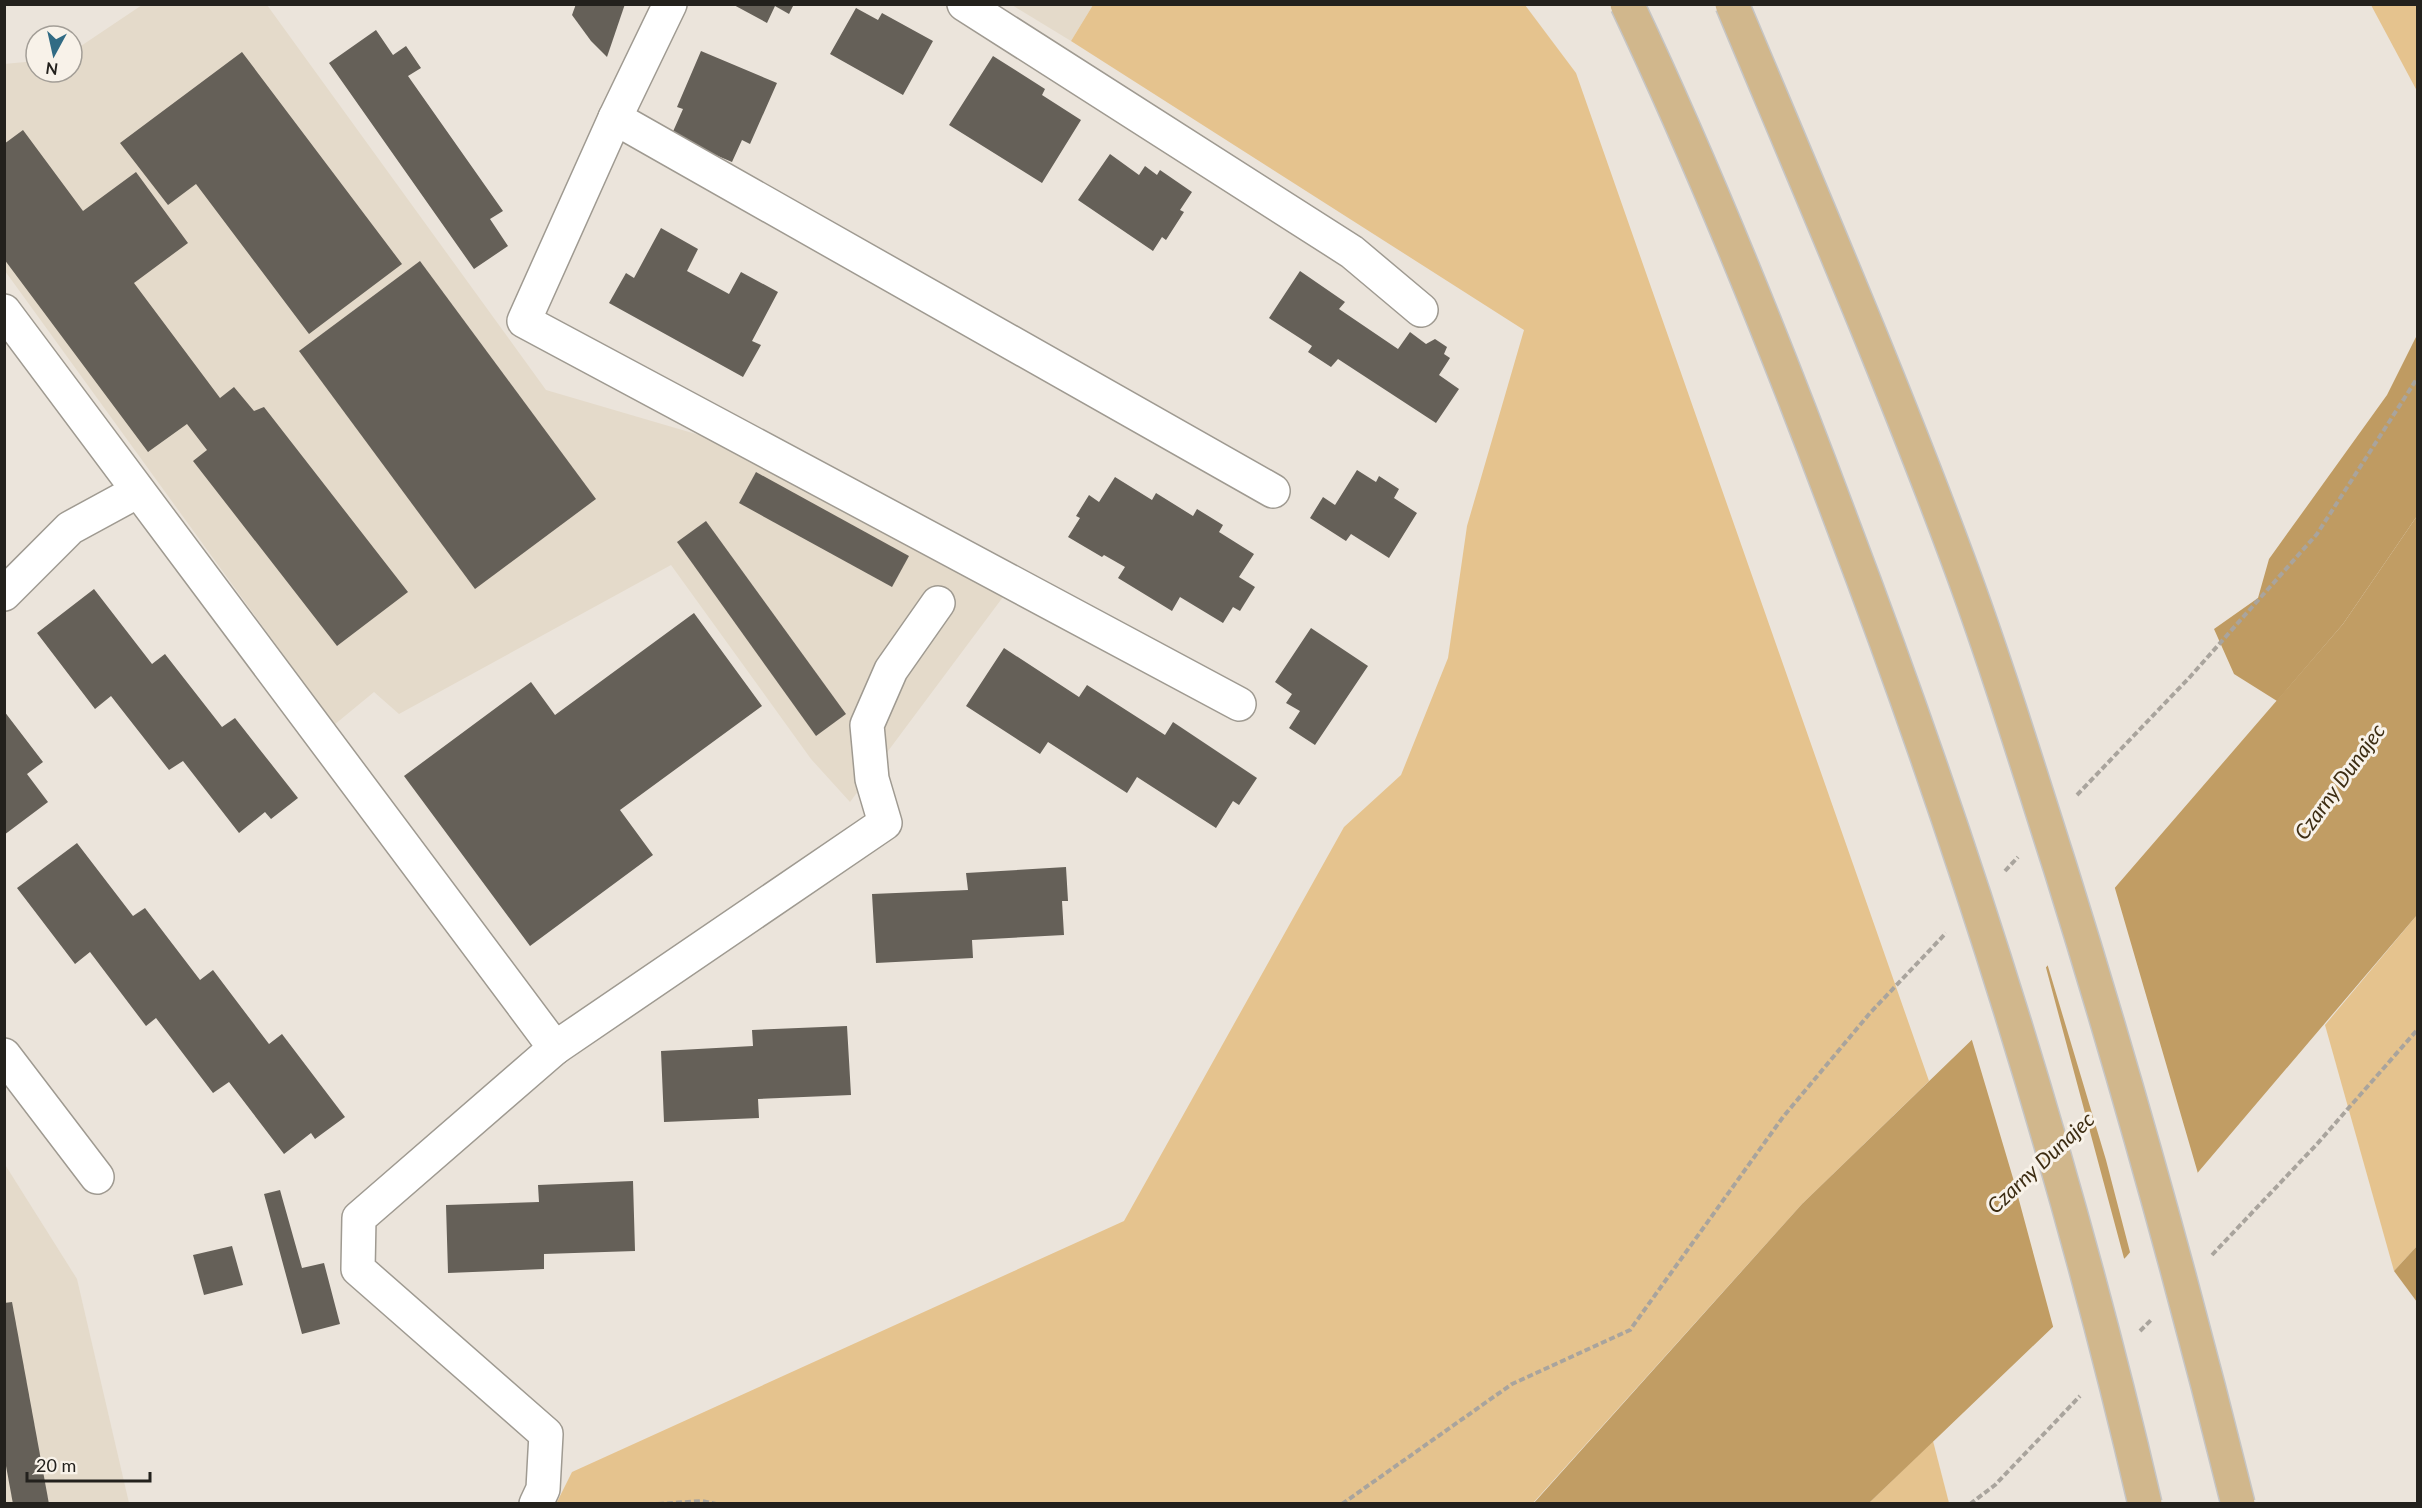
<svg xmlns="http://www.w3.org/2000/svg" width="2422" height="1508" viewBox="0 0 2422 1508" font-family="Lato,sans-serif">
	<style>
		.built { fill: #e4daca }
		.green { fill: #e5c38e }
		.forest { fill: #bf9b62 }
		.water { fill: #c19d64 }
		.pier { fill: #ebe4db }
		.building { fill: #656058 }
		.lines { fill: none; stroke-linecap: round; stroke-linejoin: round }
		.minor-casing { stroke: #9f9a91; stroke-width: 36 }
		.path { stroke: #a9a49d; stroke-width: 4; stroke-dasharray: 6 3; stroke-linecap: butt }
		.minor { stroke: #fff; stroke-width: 33 }
		.major-bridge-casing { stroke: #c6c5c4; stroke-width: 36; stroke-linecap: butt }
		.major-bridge { stroke: #d1b78c; stroke-width: 33 }
		.labels { text-anchor: middle; stroke-width: 6; stroke-linejoin: round; paint-order: stroke }
		.water-label { font-size: 21px; font-style: italic; fill: #3d2d13; stroke: #f8f2e9 }
	</style>
	<rect width="100%" height="100%" fill="#ebe4db"/>
	<g class="built">
		<path d="M142,5H267L546,390L730,444L1003,597L850,802L811,759L671,565L399,714L374,692L334,725L5,271L4,64L36,61V72H72V52Z"/>
		<path d="M1012,5H1093L1071,41Z"/>
		<path d="M4,1163L77,1279L129,1503H5Z"/>
	</g>
	<g class="green">
		<path d="M1093,5H1525L1576,73L1929,1081L1802,1204L1533,1503L556,1504L572,1472L1124,1221L1344,827L1401,775L1448,658L1467,526L1524,330L1071,41Z"/>
		<path d="M2371,5H2417V91Z"/>
		<path d="M2417,915V1246L2394,1271L2325,1025Z"/>
		<path d="M1933,1441L1949,1503H1869Z"/>
	</g>
	<g class="forest">
		<path d="M2417,335V516L2343,624L2277,701L2234,674L2214,629L2258,598L2269,559L2387,395Z"/>
		<path d="M2417,1246V1302L2394,1271Z"/>
	</g>
	<path class="water" d="M2417,516V915L2126,1257L1869,1503L1533,1504L1802,1204L2042,972L2343,624Z"/>
	<g class="pier">
		<path d="M2114,885L2199,1177L2131,1256L2106,1160L2047,963Z"/>
		<path d="M2045,964L2125,1262L2054,1330L2013,1178L1971,1037Z"/>
	</g>
	<g class="building">
		<path d="M576,4H625L607,57L591,41L572,15Z"/>
		<path d="M732,4H794L789,14L775,6L767,23Z"/>
		<path d="M856,8L878,20L882,13L933,41L903,95L830,54Z"/>
		<path d="M376,30L393,55L406,46L421,68L408,76L503,211L490,219L508,246L474,269L329,63Z"/>
		<path d="M701,51L777,83L750,144L742,140L732,162L671,136L683,109L677,107Z"/>
		<path d="M242,52L402,264L309,334L196,184L168,205L120,143Z"/>
		<path d="M993,56L1045,89L1042,95L1081,120L1042,183L949,125Z"/>
		<path d="M23,130L83,211L136,172L188,243L134,283L220,398L234,387L254,411L264,407L408,592L337,646L193,461L207,450L187,424L148,452L4,259V144Z"/>
		<path d="M1110,154L1139,175L1145,166L1157,175L1160,170L1192,192L1180,210L1184,212L1166,240L1162,237L1153,251L1078,200Z"/>
		<path d="M661,228L698,249L687,271L729,294L741,272L778,292L752,341L761,345L743,377L609,303L626,273L634,278Z"/>
		<path d="M420,261L596,499L475,589L299,351Z"/>
		<path d="M1300,271L1345,302L1339,309L1398,349L1410,332L1426,344L1435,339L1447,347L1444,354L1450,358L1439,375L1459,389L1436,423L1338,359L1331,367L1308,352L1312,346L1269,318Z"/>
		<path d="M1357,470L1376,482L1379,476L1399,489L1394,498L1417,513L1389,558L1351,534L1346,541L1310,518L1323,497L1335,505Z"/>
		<path d="M756,472L909,556L892,587L739,503Z"/>
		<path d="M1115,477L1152,500L1156,493L1193,516L1197,509L1223,525L1219,532L1254,554L1239,577L1255,587L1240,611L1233,607L1223,623L1180,597L1172,611L1118,578L1125,567L1104,555L1102,557L1068,537L1080,518L1076,516L1089,495L1099,502Z"/>
		<path d="M706,521L846,714L816,736L677,542Z"/>
		<path d="M94,589L152,664L165,654L222,727L235,718L298,798L271,819L265,812L239,833L183,761L169,770L111,696L95,709L37,633Z"/>
		<path d="M694,613L762,706L620,810L653,855L530,946L404,776L531,682L555,715Z"/>
		<path d="M1311,628L1368,666L1315,745L1289,728L1300,711L1286,703L1292,694L1275,682Z"/>
		<path d="M1004,648L1079,697L1087,685L1165,735L1173,722L1257,778L1239,805L1233,801L1216,828L1137,777L1127,793L1048,742L1040,754L966,706Z"/>
		<path d="M4,711L43,762L27,774L48,802L4,835Z"/>
		<path d="M77,843L133,916L145,908L200,980L213,970L269,1044L282,1034L345,1117L315,1139L311,1133L284,1154L229,1082L213,1093L156,1018L146,1026L90,952L75,964L17,888Z"/>
		<path d="M1066,867L1068,901H1062L1064,935L972,940L973,958L876,963L872,894L968,890L966,873Z"/>
		<path d="M847,1026L851,1095L758,1099L759,1118L664,1122L661,1051L753,1046L752,1030Z"/>
		<path d="M633,1181L635,1251L544,1254V1269L448,1273L446,1205L539,1202L538,1185Z"/>
		<path d="M280,1190L302,1268L324,1263L340,1324L302,1334L264,1194Z"/>
		<path d="M232,1246L243,1285L204,1295L193,1255Z"/>
		<path d="M12,1302L49,1504H13L4,1455V1303Z"/>
	</g>
	<g class="lines">
		<g class="minor-casing">
			<g id="minor">
				<path d="M670,4L615,118L524,321L1239,704"/>
				<path d="M964,4L1352,252L1421,310"/>
				<path d="M615,118L1273,491"/>
				<path d="M4,311L555,1048"/>
				<path d="M4,594L70,528L138,491"/>
				<path d="M4,1055L97,1177"/>
				<path d="M536,1504L543,1489L546,1434L358,1269L359,1218L555,1048L885,823L872,779L867,725L891,670L938,603"/>
			</g>
		</g>
		<g class="path">
			<path d="M2077,795L2189,678L2317,534L2418,377"/>
			<path d="M2005,871L2018,857"/>
			<path d="M2212,1255L2317,1144L2418,1029"/>
			<path d="M2140,1331L2152,1319"/>
			<path d="M658,1504L702,1501L716,1504"/>
			<path d="M1342,1504L1512,1384L1630,1330L1783,1117L1870,1013L1946,933"/>
			<path d="M1970,1504L1995,1485L2080,1396"/>
		</g>
		<use href="#minor" class="minor"/>
		<g class="major-bridge-casing">
			<g id="major-bridge">
				<path d="M1627,4C1707,173 1776,346 1841,520C1963,841 2067,1169 2145,1504"/>
				<path d="M1732,4C1809,188 1888,371 1957,557C1995,659 2027,764 2060,867C2126,1078 2185,1290 2238,1504"/>
			</g>
		</g>
		<use href="#major-bridge" class="major-bridge"/>
	</g>
	<g class="labels">
		<g class="water-label">
			<text transform="translate(2340 782) rotate(-54)" y="7">Czarny Dunajec</text>
			<text transform="translate(2041 1163) rotate(-43)" y="7">Czarny Dunajec</text>
		</g>
	</g>
	<rect width="2422" height="1508" fill="none" stroke="#23211d" stroke-width="12"/>
	<g transform="translate(54 54) rotate(188)"><circle r="28" fill="#f8f2e9" stroke="#a39e97" stroke-width="1.5"/>
	<path d="M0-4.5L10 22L0 15L-10 22Z" fill="#316b84"/>
	<text y="-9" font-size="16" font-weight="bold" text-anchor="middle" fill="#23211d">N</text>
	</g>
	<path d="M27 1472v9h123v-9" fill="none" stroke="#23211d" stroke-width="3"/>
	<text x="36" y="1472" font-size="18" fill="#23211d" stroke="#f8f2e9" stroke-width="4.5" paint-order="stroke">20 m</text>
</svg>
